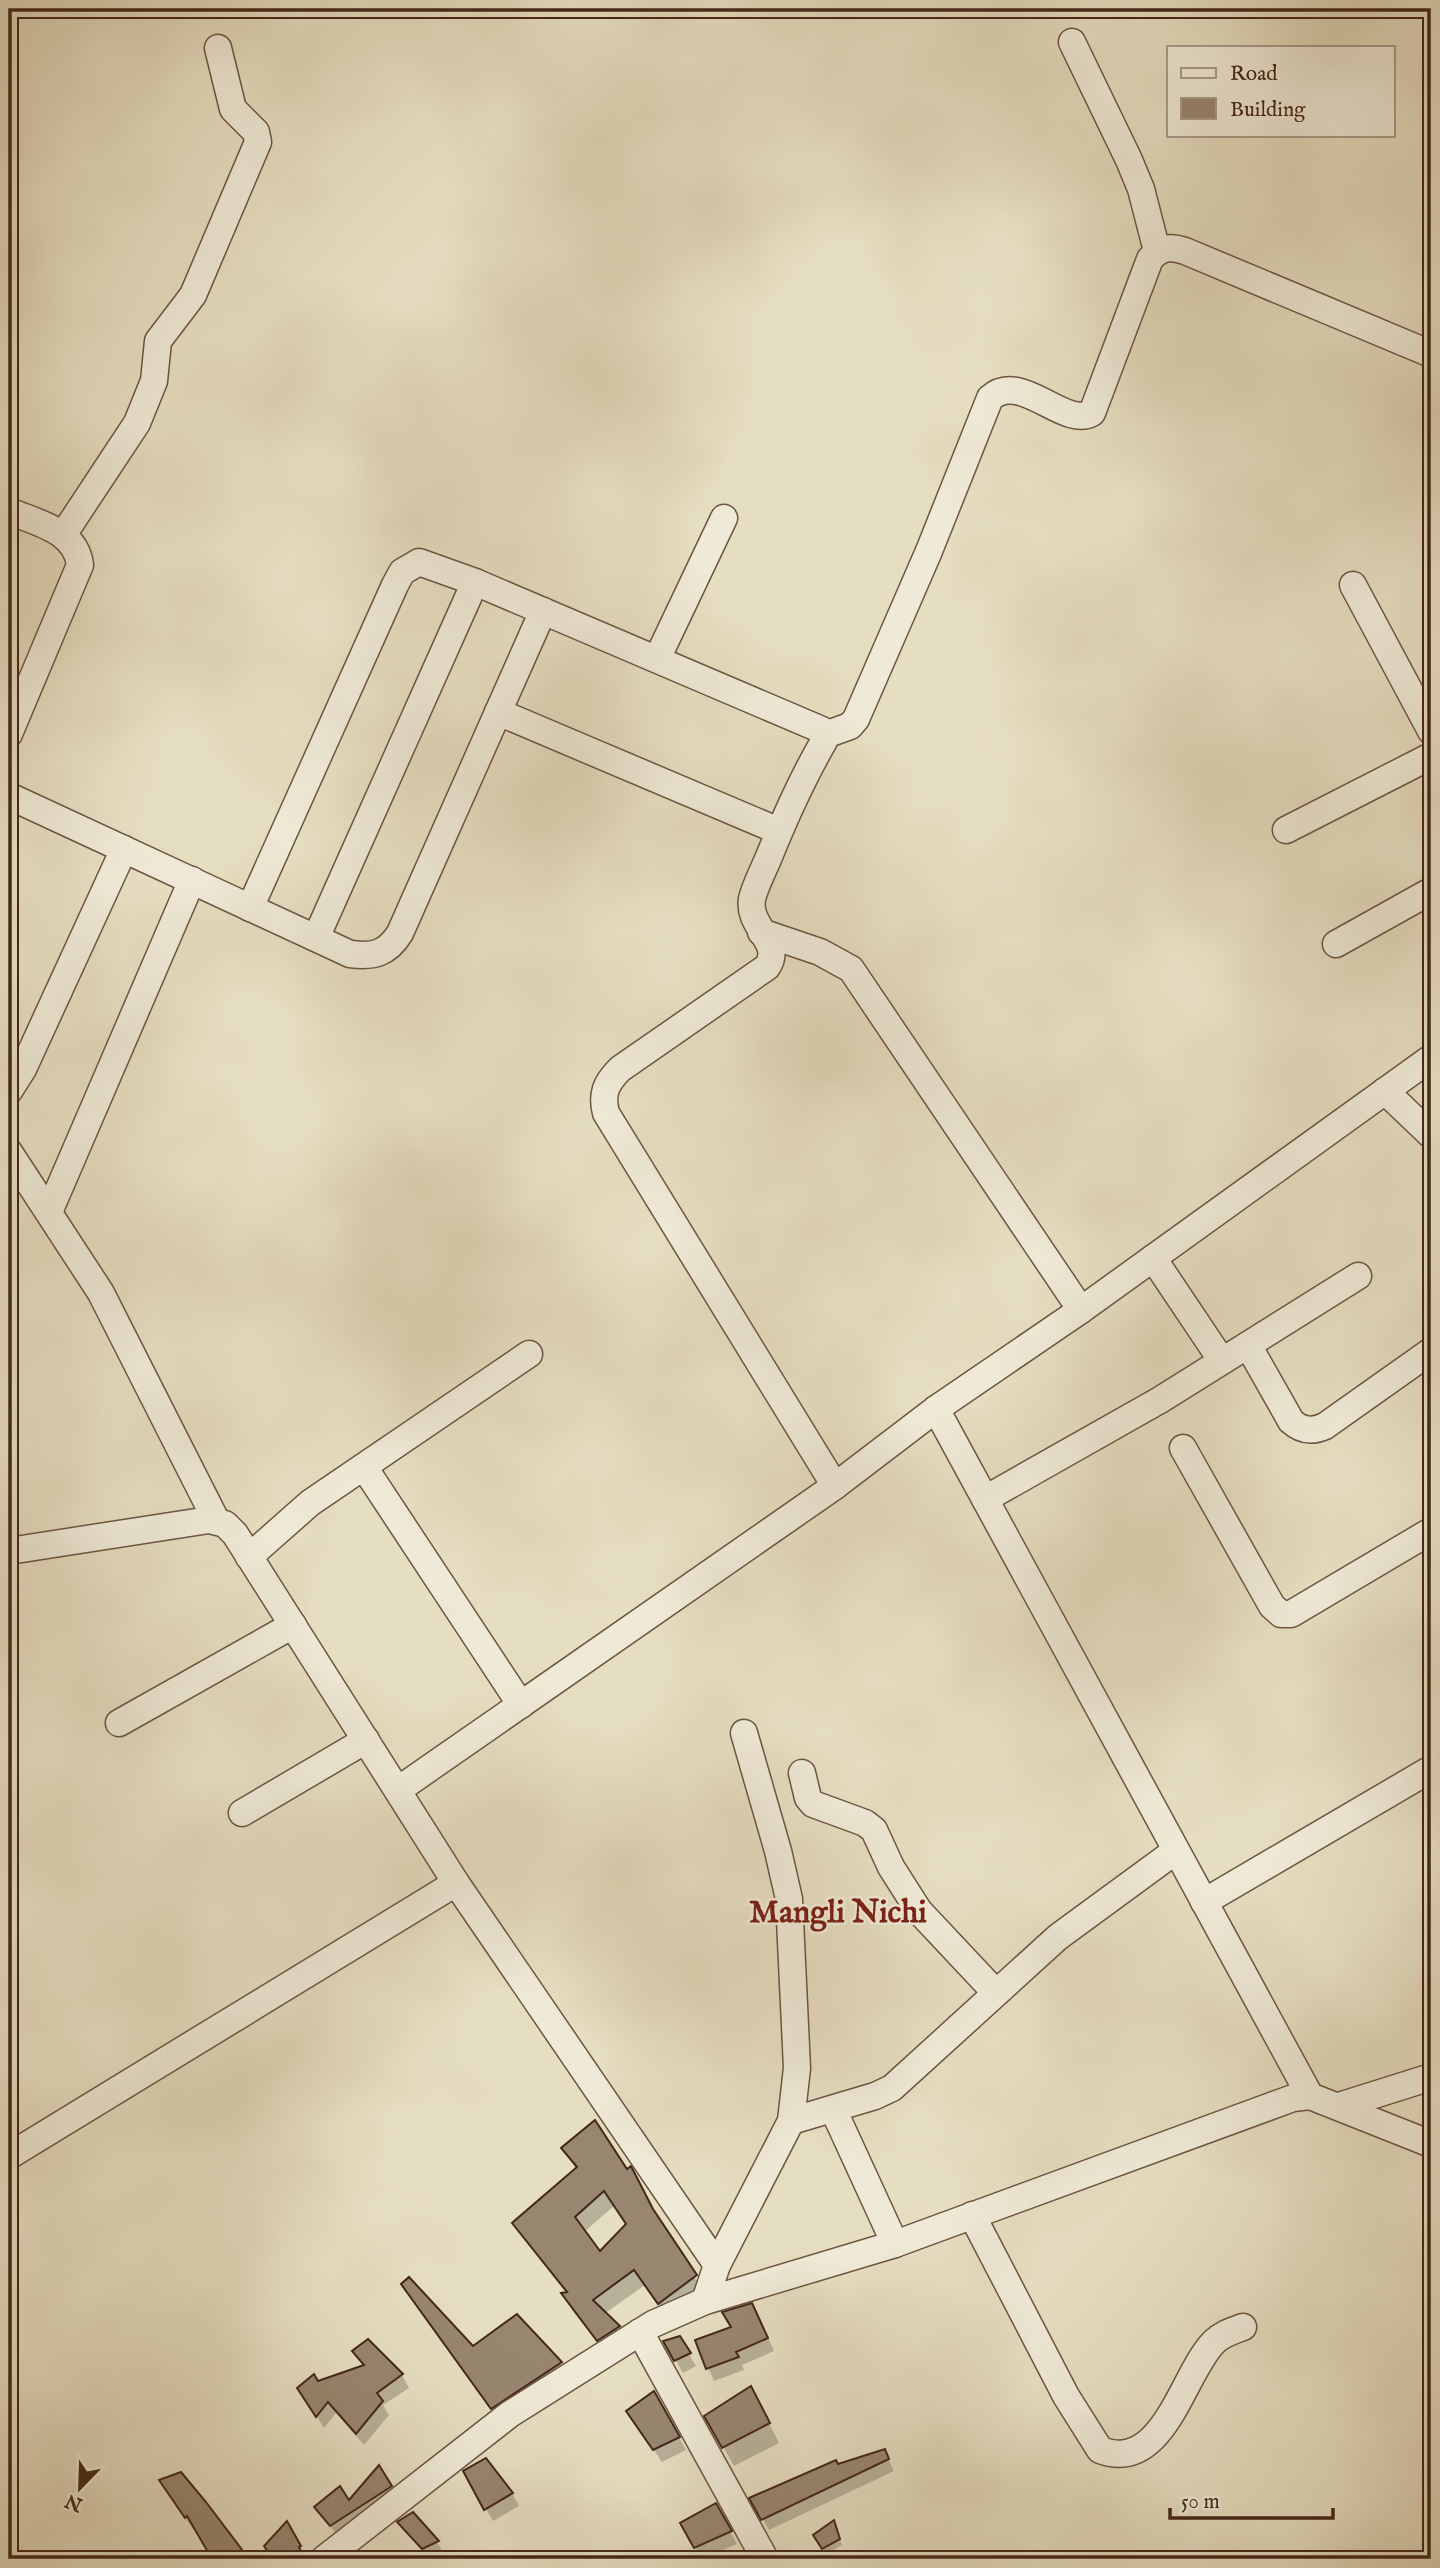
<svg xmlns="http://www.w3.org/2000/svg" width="1440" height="2568" viewBox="0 0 1440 2568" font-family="'IM FELL English',serif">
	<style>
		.shadow { fill: #0003; fill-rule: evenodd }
		.building { fill: #988670; stroke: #432718; stroke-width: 2; fill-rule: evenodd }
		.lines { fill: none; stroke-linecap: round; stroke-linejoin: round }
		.minor-casing { stroke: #6c5542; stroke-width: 29 }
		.minor { stroke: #efead7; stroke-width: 26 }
		.labels { text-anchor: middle; stroke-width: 5; stroke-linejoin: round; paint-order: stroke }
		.quarter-label { font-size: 32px; font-weight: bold; fill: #7a1f14; stroke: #efead7 }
	</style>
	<rect width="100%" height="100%" fill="#e6dec1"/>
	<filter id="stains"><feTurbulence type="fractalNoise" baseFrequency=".00286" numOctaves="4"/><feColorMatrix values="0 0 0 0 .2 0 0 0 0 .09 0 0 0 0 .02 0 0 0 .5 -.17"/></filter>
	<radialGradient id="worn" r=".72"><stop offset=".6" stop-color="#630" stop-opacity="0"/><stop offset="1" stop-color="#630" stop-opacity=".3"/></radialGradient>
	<g class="shadow">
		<path d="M563,2148L657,2218L704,2292L668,2318L645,2285L604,2314L627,2343L607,2355L572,2310L563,2294L567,2293L514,2224L577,2170ZM614,2206L627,2225L600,2253L584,2232Z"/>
		<path d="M403,2285L473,2348L560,2363L569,2378L501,2423Z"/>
		<path d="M759,2318L774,2351L742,2365L744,2370L714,2381L697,2341Z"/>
		<path d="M679,2338L696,2366L683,2373L665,2342Z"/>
		<path d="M368,2342L402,2375L409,2388L383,2405L389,2415L364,2445L336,2413L324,2428L307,2401L317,2383L364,2367L354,2352Z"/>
		<path d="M654,2393L686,2450L662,2462L636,2424Z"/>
		<path d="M761,2407L779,2443L734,2466L706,2416Z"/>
		<path d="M884,2451L894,2471L769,2530L752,2499Z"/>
		<path d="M379,2468L397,2499L339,2538L316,2507L349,2503Z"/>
		<path d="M465,2472L512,2493L519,2506L493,2521Z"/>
		<path d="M168,2493L244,2556L246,2559H214L195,2527L193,2529Z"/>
		<path d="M715,2505L737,2544L702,2559L682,2524Z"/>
		<path d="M399,2523L437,2542L444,2554L429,2559Z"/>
		<path d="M834,2523L842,2545L827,2554L815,2536Z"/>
		<path d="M287,2524L307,2559H274L267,2546Z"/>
		<path d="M370,2551L375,2559H353Z"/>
	</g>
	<g class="building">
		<path d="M595,2120L627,2169L631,2166L634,2172L653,2209L697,2275L658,2304L634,2270L593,2300L620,2326L597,2341L561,2293L567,2292L512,2223L577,2167L561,2148ZM604,2191L626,2224L600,2251L575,2217Z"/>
		<path d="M409,2277L473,2346L517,2314L562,2362L491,2409L401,2284Z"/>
		<path d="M752,2303L768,2338L736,2352L739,2357L706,2369L695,2340L731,2327L722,2312Z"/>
		<path d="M680,2336L691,2353L674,2361L663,2341Z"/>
		<path d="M368,2339L403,2374L377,2393L383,2401L356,2434L328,2402L316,2417L297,2388L314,2374L318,2381L364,2365L352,2351Z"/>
		<path d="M751,2386L770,2423L722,2448L704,2416Z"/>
		<path d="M654,2391L680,2437L653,2450L626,2411Z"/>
		<path d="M885,2449L889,2459L761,2520L749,2498L836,2460L838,2464Z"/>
		<path d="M486,2458L513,2493L484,2510L463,2471Z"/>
		<path d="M379,2465L392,2486L330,2526L314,2507L340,2486L349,2500Z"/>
		<path d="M181,2472L206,2502L249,2559H212L187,2516L185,2518L159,2480Z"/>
		<path d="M716,2503L732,2531L694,2548L680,2523Z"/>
		<path d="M413,2512L439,2541L422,2549L397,2522Z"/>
		<path d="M834,2520L840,2539L822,2549L813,2535Z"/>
		<path d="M287,2521L301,2546L299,2547L301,2552L290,2559H273L264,2546Z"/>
	</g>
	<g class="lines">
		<g class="minor-casing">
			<g id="minor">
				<path d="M1072,42L1129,160L1141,189L1157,251"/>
				<path d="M9,511C37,523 76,530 80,565L9,734"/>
				<path d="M63,535L137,423L154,381L158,341L193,295L258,142L256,132L233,109L218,48"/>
				<path d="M1353,585L1431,731"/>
				<path d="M657,659L724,518"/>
				<path d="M498,712L779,831"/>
				<path d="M825,735L850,726L856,719L929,551L990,398C1021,370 1064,429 1092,413L1150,259C1161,247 1170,246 1185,251L1431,354"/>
				<path d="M9,796L350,954C373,957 387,954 400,933L543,611"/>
				<path d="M1286,830L1431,756"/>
				<path d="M250,908L395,585L402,572L419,562L475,582L822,730L824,741C802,779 785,817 768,859C763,871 755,886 752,899C747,927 784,943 767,967L620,1069C606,1083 601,1094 606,1113L835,1486"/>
				<path d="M761,932L820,952L851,969L1081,1310"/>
				<path d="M316,938L475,582"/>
				<path d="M1336,944L1431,891"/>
				<path d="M9,1091L23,1069L124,849"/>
				<path d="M1385,1091L1431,1135"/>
				<path d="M9,1152L101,1293L216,1520"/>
				<path d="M49,1212L192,880"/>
				<path d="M1153,1258L1222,1361"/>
				<path d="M1248,1345L1291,1421C1302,1431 1312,1432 1325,1426L1431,1351"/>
				<path d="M936,1409L1310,2096"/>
				<path d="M1183,1448L1272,1606L1281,1614H1291L1431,1531"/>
				<path d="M364,1467L521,1705"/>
				<path d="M985,1499L1160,1400L1358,1276"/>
				<path d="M9,1551L209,1520L225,1524L235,1534L456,1883L717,2265L705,2301"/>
				<path d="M249,1557L310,1503L529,1354"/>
				<path d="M119,1723L293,1625"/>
				<path d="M802,1773L808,1798L813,1804L865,1823L874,1830L891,1867L919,1911L996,1993"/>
				<path d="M398,1790L835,1486L936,1409L1081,1310L1431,1058"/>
				<path d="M242,1813L366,1740"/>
				<path d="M1204,1902L1431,1769"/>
				<path d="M1339,2106L1431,2077"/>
				<path d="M833,2109L895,2244"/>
				<path d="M791,2121L875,2096L892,2088L1058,1937L1174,1852"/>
				<path d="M9,2156L456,1883"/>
				<path d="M972,2215L1066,2396L1100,2450C1164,2474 1182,2374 1214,2342C1222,2334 1232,2331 1243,2327"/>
				<path d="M717,2265L791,2121L797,2068L789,1899L778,1851L744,1733"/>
				<path d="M640,2332L765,2559"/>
				<path d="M324,2559L510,2414L653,2324L705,2301L895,2244L1293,2098L1310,2096L1431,2144"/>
			</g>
		</g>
		<use href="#minor" class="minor"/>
	</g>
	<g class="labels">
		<g class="quarter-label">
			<text x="838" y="1922">Mangli Nichi</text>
		</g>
	</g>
	<rect width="1440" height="2568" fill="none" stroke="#e6dec1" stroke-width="35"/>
	<rect x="10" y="10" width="1419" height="2547" fill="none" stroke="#432718" stroke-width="3.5"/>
	<rect x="18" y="18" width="1405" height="2533" fill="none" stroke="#432718" stroke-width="2"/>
	<rect x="1167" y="46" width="228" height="91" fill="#efead7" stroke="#aa9c8b" stroke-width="2"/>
	<rect x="1181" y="68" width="35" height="10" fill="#efead7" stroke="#aa9c8b" stroke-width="2"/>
	<text x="1230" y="80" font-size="21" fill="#432718">Road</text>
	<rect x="1181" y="98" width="35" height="21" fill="#988670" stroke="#aa9c8b" stroke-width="2"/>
	<text x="1230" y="116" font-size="21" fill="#432718">Building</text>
	<g transform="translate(80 2488) rotate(203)" stroke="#efead7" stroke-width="5" paint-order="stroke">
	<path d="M0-5L12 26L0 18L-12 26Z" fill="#432718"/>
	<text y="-10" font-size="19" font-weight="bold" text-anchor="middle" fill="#432718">N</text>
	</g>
	<path d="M1170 2508v10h163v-10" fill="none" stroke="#432718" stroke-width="3.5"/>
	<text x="1181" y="2508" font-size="21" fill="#432718" stroke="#efead7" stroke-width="5" paint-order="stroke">50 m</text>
	<rect width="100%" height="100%" filter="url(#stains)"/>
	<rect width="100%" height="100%" fill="url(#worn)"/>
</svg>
